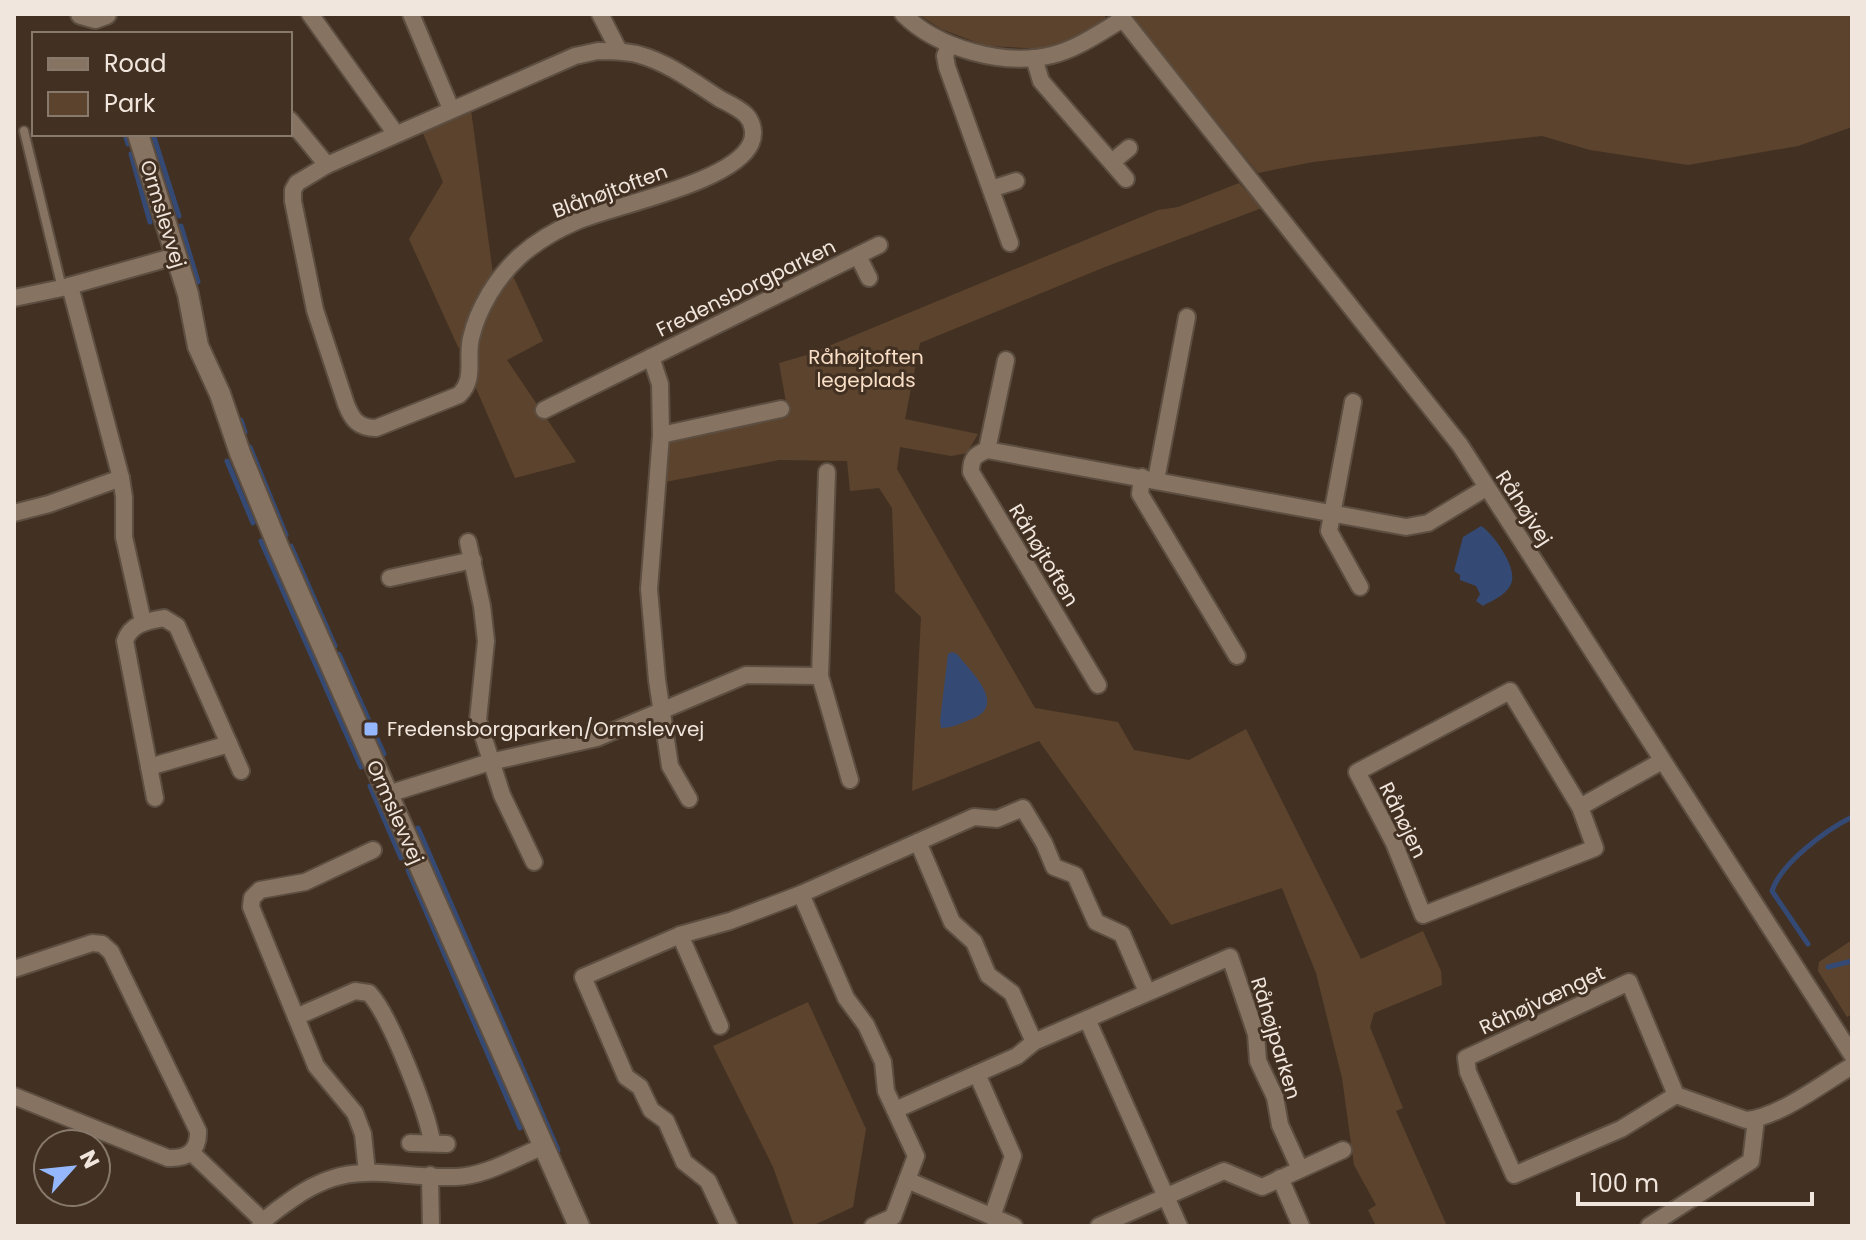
<svg xmlns="http://www.w3.org/2000/svg" width="1866" height="1240" viewBox="0 0 1866 1240" font-family="Poppins,sans-serif">
	<style>
		.green { fill: #5c432d }
		.water { fill: #344974 }
		.lines { fill: none; stroke-linecap: round; stroke-linejoin: round }
		.stream { stroke: #344974; stroke-width: 5 }
		.service-casing { stroke: #5c4e41; stroke-width: 12 }
		.minor-casing { stroke: #5c4e41; stroke-width: 20 }
		.tertiary-casing { stroke: #5c4e41; stroke-width: 24 }
		.service { stroke: #867362; stroke-width: 8 }
		.minor { stroke: #867362; stroke-width: 16 }
		.tertiary { stroke: #867362; stroke-width: 20 }
		.poi-dot { fill: #94b7fd; stroke: #423122; stroke-width: 3 }
		.labels { text-anchor: middle; stroke-width: 6; stroke-linejoin: round; paint-order: stroke }
		.street-label { font-size: 20px; fill: #f1e6dd; stroke: #423122 }
		.park-label { font-size: 20px; fill: #f9dec6; stroke: #423122 }
		.poi-label { font-size: 20px; fill: #f1e6dd; stroke: #423122; text-anchor: start }
	</style>
	<rect width="100%" height="100%" fill="#423122"/>
	<g class="green">
		<path d="M918,14H1105V21L1059,46L1046,49L986,46L941,29Z"/>
		<path d="M1130,14H1852V127L1798,146L1688,165L1590,150L1542,136L1313,162L1258,173Z"/>
		<path d="M471,110L493,274L469,318L459,349L409,239L443,182L423,133Z"/>
		<path d="M1239,183L1262,208L1105,267L920,343L905,419L978,434L967,453L951,456L900,447L897,469L1035,708L1118,722L1134,750L1189,760L1246,729L1361,959L1423,931L1441,971L1442,985L1374,1013L1370,1027L1403,1108L1396,1111L1447,1226H1376L1368,1210L1376,1205L1354,1165L1342,1078L1316,973L1282,888L1171,925L1039,741L912,791L921,617L895,592L892,508L879,488L850,491L847,461L779,460L665,482L667,447L673,440L788,413L779,363L807,355L1158,210L1178,207Z"/>
		<path d="M513,276L543,341L507,360L576,462L515,478L475,386L476,349L479,332L494,300Z"/>
		<path d="M1852,940V1014L1847,1017L1818,971L1819,962Z"/>
		<path d="M808,1002L866,1129L853,1207L812,1226H794L773,1167L713,1046Z"/>
	</g>
	<g class="water">
		<path d="M1481,526C1493,533 1516,566 1512,581C1509,594 1493,600 1483,606L1476,601L1480,594L1476,586L1460,580V575L1454,571L1463,537Z"/>
		<path d="M952,652L957,654C971,672 1008,705 972,719C962,723 952,728 941,728L940,721L948,654Z"/>
	</g>
	<g class="lines">
		<g class="stream">
			<path d="M125,134L128,144"/>
			<path d="M153,134L179,216"/>
			<path d="M131,154L150,222"/>
			<path d="M181,226L198,282"/>
			<path d="M241,420L245,432"/>
			<path d="M250,447L286,535"/>
			<path d="M227,461L253,523"/>
			<path d="M261,541L361,767"/>
			<path d="M291,546L335,646"/>
			<path d="M339,654L384,754"/>
			<path d="M370,786L401,858"/>
			<path d="M418,828L558,1150"/>
			<path d="M408,870L520,1128"/>
			<path d="M1808,944L1772,891C1781,863 1826,830 1852,817"/>
			<path d="M1828,967L1852,961"/>
		</g>
		<g class="service-casing">
			<path id="service" d="M24,131L62,288"/>
		</g>
		<g class="minor-casing">
			<g id="minor">
				<path d="M310,14L396,134"/>
				<path d="M411,14L451,109"/>
				<path d="M600,14L619,51"/>
				<path d="M903,14C937,48 1004,67 1052,55C1077,49 1101,32 1123,19"/>
				<path d="M1119,14L1460,445L1852,1055"/>
				<path d="M949,45L945,56L947,67L1010,243"/>
				<path d="M598,51C612,51 627,51 640,55C669,63 695,83 720,99C728,103 739,108 746,115C753,122 755,134 751,143C735,182 616,205 577,221C556,230 537,241 520,256C497,277 478,308 471,338C466,359 476,379 459,395L376,428C359,428 352,420 346,404L315,310L293,201V190L297,183L327,165L575,56Z"/>
				<path d="M1034,58L1041,81L1126,179"/>
				<path d="M290,120L327,165"/>
				<path d="M1112,162L1129,148"/>
				<path d="M991,189L1016,181"/>
				<path d="M858,256L869,278"/>
				<path d="M70,286L121,478L124,497V537L143,622"/>
				<path d="M14,298L62,288L176,256"/>
				<path d="M651,357L660,384L661,435L649,589L657,680L670,766L689,799"/>
				<path d="M1353,402L1329,531L1360,587"/>
				<path d="M544,410L879,245"/>
				<path d="M661,435L781,409"/>
				<path d="M987,450L1006,360"/>
				<path d="M827,472L820,676L850,780"/>
				<path d="M1142,477L1140,494L1237,656"/>
				<path d="M1156,480L1187,317"/>
				<path d="M14,513L49,504L121,478"/>
				<path d="M468,542L482,606L486,641L478,720L502,795L534,862"/>
				<path d="M390,578L473,560"/>
				<path d="M1098,685L971,472C971,458 975,455 987,450L1406,527L1428,523L1486,488"/>
				<path d="M149,767L229,744"/>
				<path d="M388,794L490,762L597,738L746,675L820,676"/>
				<path d="M155,798L125,641C131,623 148,621 164,618L177,626L241,771"/>
				<path d="M1580,807L1595,848L1423,915L1394,843L1357,772L1510,691L1580,807L1662,761"/>
				<path d="M918,842L952,922L974,942L988,975L1012,993L1034,1042"/>
				<path d="M801,894L846,998L866,1025L883,1062L886,1091L916,1156L893,1217L873,1226"/>
				<path d="M680,935L720,1026"/>
				<path d="M14,969L92,943L102,944L111,952L198,1131C199,1151 187,1159 168,1158L14,1096"/>
				<path d="M296,1017L355,991L369,993C390,1015 427,1111 432,1142"/>
				<path d="M1087,1019L1179,1226"/>
				<path d="M977,1074L1013,1156L992,1217"/>
				<path d="M1676,1095L1621,1129L1514,1175L1468,1072L1466,1058L1629,982L1676,1095L1746,1120C1778,1118 1823,1083 1852,1066"/>
				<path d="M895,1110L1017,1056L1034,1042L1230,957L1256,1034L1258,1061L1275,1097L1280,1125L1300,1169"/>
				<path d="M410,1143L447,1144"/>
				<path d="M192,1153L263,1221"/>
				<path d="M367,1172L363,1134L355,1113L316,1066L251,907L252,898L260,890L305,882L373,850"/>
				<path d="M430,1175L431,1226"/>
				<path d="M1280,1178L1301,1226"/>
				<path d="M907,1180L1014,1226"/>
				<path d="M260,1226C267,1216 278,1209 288,1202C351,1155 388,1179 455,1177C486,1176 514,1158 542,1147"/>
				<path d="M729,1226L708,1181L684,1162L666,1121L651,1110L640,1087L626,1077L583,977L680,935L730,921L801,894L974,817L997,819L1023,808L1044,843L1054,867L1075,875L1096,922L1122,934L1147,992"/>
				<path d="M1099,1226L1224,1171L1262,1187L1343,1150"/>
				<path d="M1649,1226L1751,1161L1756,1119"/>
			</g>
		</g>
		<g class="tertiary-casing">
			<g id="tertiary">
				<path d="M81,14L95,18L106,14"/>
				<path d="M138,134L188,294L198,346L220,394L240,453L278,546L579,1226"/>
			</g>
		</g>
		<use href="#service" class="service"/>
		<use href="#minor" class="minor"/>
		<use href="#tertiary" class="tertiary"/>
	</g>
	<rect class="poi-dot" x="363" y="721" width="16" height="16" rx="4"/>
	<g class="labels">
		<g class="street-label">
			<text transform="translate(610 191) rotate(-20)" y="7">Blåhøjtoften</text>
			<text transform="translate(163 214) rotate(73)" y="7">Ormslevvej</text>
			<text transform="translate(746 288) rotate(-26)" y="7">Fredensborgparken</text>
			<text transform="translate(1524 508) rotate(57)" y="7">Råhøjvej</text>
			<text transform="translate(1044 555) rotate(59)" y="7">Råhøjtoften</text>
			<text transform="translate(395 812) rotate(66)" y="7">Ormslevvej</text>
			<text transform="translate(1403 820) rotate(64)" y="7">Råhøjen</text>
			<text transform="translate(1542 1000) rotate(-25)" y="7">Råhøjvænget</text>
			<text transform="translate(1276 1038) rotate(73)" y="7">Råhøjparken</text>
		</g>
		<g class="park-label">
			<text x="866" y="364">Råhøjtoften<tspan x="866" dy="23">legeplads</tspan></text>
		</g>
		<g class="poi-label">
			<text x="387" y="736">Fredensborgparken/Ormslevvej</text>
		</g>
	</g>
	<rect width="1866" height="1240" fill="none" stroke="#f1e6dd" stroke-width="32"/>
	<rect x="32" y="32" width="260" height="104" fill="#423122" stroke="#88796d" stroke-width="2"/>
	<rect x="48" y="58" width="40" height="12" fill="#867362" stroke="#88796d" stroke-width="2"/>
	<text x="104" y="72" font-size="24" fill="#f1e6dd">Road</text>
	<rect x="48" y="92" width="40" height="24" fill="#5c432d" stroke="#88796d" stroke-width="2"/>
	<text x="104" y="112" font-size="24" fill="#f1e6dd">Park</text>
	<g transform="translate(72 1168) rotate(63)"><circle r="38" fill="#423122" stroke="#88796d" stroke-width="2"/>
	<path d="M0-6L14 30L0 20L-14 30Z" fill="#94b7fd"/>
	<text y="-12" font-size="22" font-weight="bold" text-anchor="middle" fill="#f1e6dd">N</text>
	</g>
	<path d="M1578 1192v12h234v-12" fill="none" stroke="#f1e6dd" stroke-width="4"/>
	<text x="1590" y="1192" font-size="24" fill="#f1e6dd" stroke="#423122" stroke-width="6" paint-order="stroke">100 m</text>
</svg>
